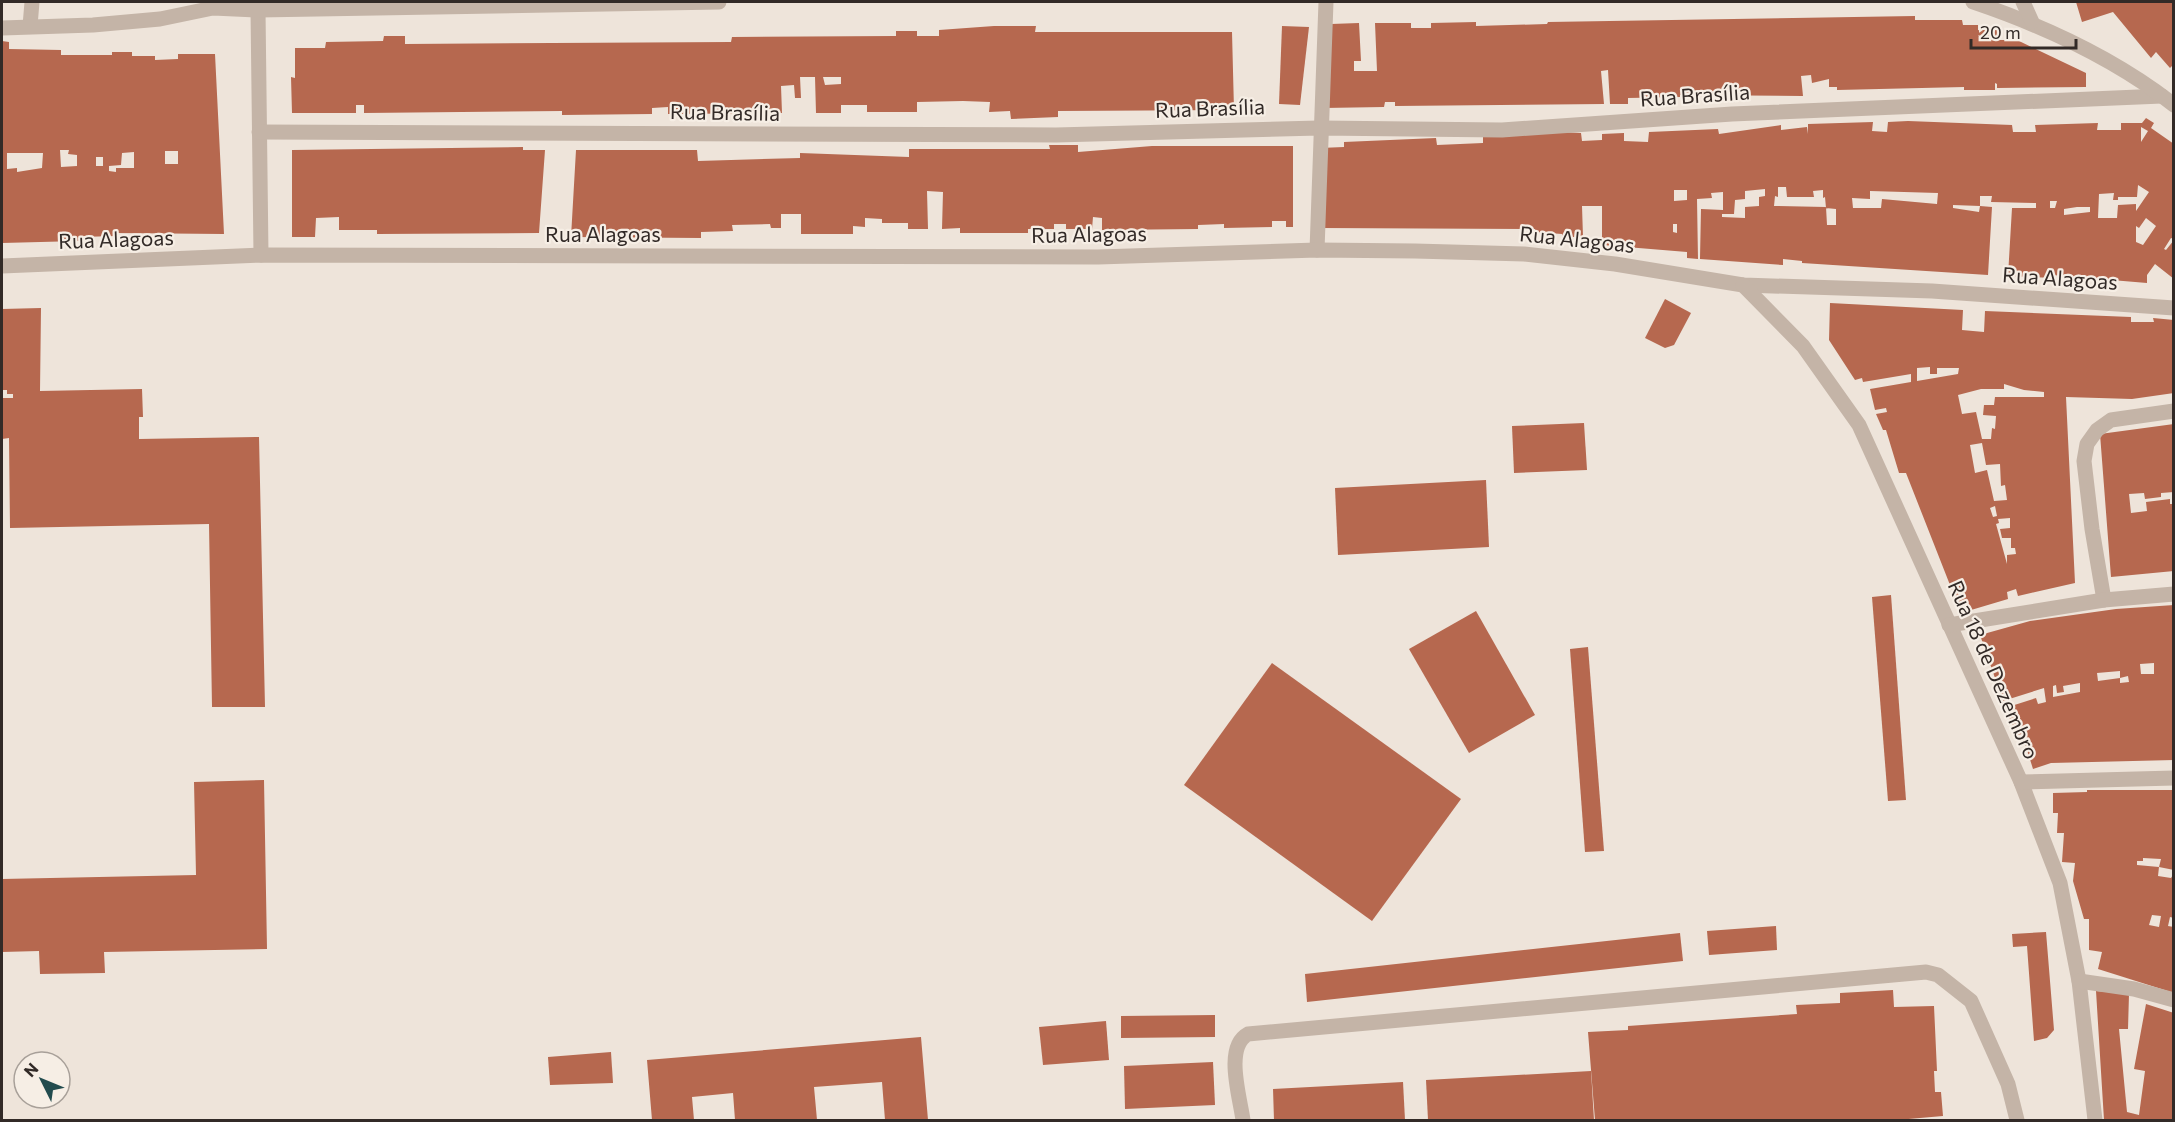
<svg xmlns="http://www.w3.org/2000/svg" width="2175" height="1122" viewBox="0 0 2175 1122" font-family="Commissioner,sans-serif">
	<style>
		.building { fill: #b6684f; fill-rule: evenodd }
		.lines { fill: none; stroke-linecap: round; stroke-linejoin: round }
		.service { stroke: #c4b4a7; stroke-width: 15 }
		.minor { stroke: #c4b4a7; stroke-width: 15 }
		.tertiary { stroke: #c4b4a7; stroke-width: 15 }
		.labels { text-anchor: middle; stroke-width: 4.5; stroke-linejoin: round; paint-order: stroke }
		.street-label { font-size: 21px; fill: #322a27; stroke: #f6eee5 }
	</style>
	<rect width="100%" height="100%" fill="#eee4da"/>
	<g class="building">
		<path d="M2076,2H2174V64L2170,68L2156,52L2151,58L2113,12L2082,22Z"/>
		<path d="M1915,16V20H1962L1963,25H1978V30H1997V40H2017L2086,73V87L1997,88V84L1995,83V90H1964V87L1837,90V87H1829V79L1812,83L1811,75L1801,76L1803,96L1680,95V97L1628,98V104H1610L1608,70L1601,71L1604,104L1395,106V102H1385L1384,107L1323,108L1331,24L1359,23L1361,61H1354V71H1377L1375,23H1411V28H1431V23L1476,22V26L1547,24L1548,22Z"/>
		<path d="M994,26H1036L1035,32H1232L1234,110L1058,111V117L1011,119L1010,111L989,112L990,102L963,101L917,102V112H867V105H841V113H816L815,77H800L801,98H795L794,85L781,86L782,113L668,114V107L652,108V114L562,115V111L364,113V105H356V113H292L291,77L295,78V48H325L326,42L383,41L384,36H405V44L731,42L732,37L896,36V31H917V36H939V30ZM823,77H841V84L825,85Z"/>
		<path d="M1282,26L1309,27L1300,105L1279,104Z"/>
		<path d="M2,41L9,42V49L61,50V55H112V52H132V56H155V60L178,59V54H215L224,234L117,233V236L79,237V241L2,243ZM60,150H69L68,154L77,155V166L61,167ZM165,151H178V164H165ZM134,152V168H116V172L109,171V166L121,165L122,153ZM7,153H43L42,168L17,172V168L7,169ZM96,157H103V166H96Z"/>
		<path d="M2146,118L2154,123L2151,128L2174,144V239L2171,238L2164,249L2166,250L2174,240V279L2155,264L2147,275V283L2052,275V278L2008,276L2012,208H2036V203L1991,202L1992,196H1980V206L1953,205V208L1979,212L1980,206L1992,207L1988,275L1802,263V261L1783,259V265L1700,259L1701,209L1723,210V192L1711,193L1712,198L1697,199L1698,259L1687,258V252L1602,245V206H1582L1583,237H1562V234L1535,232V229L1321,228L1320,148L1344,147V142L1436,138L1437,145L1483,143V136L1559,132L1581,133L1582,141L1602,140V134L1624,133V141L1648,142L1649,132L1718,129L1719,134L1781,125V130L1807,127L1808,134V124L1873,122L1872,131L1887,132L1888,122L1908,121L2012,125L2013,132H2036L2035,125L2098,123L2097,130H2121V123H2142ZM2141,127L2148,131L2141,142ZM2138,185L2149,192L2136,211V204L2118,205L2117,218H2098L2099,194L2114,193L2113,200H2118V197H2137ZM1778,187H1786L1787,197H1814L1813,191L1823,190V198L1825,197L1826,208L1836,209V225H1827L1826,207L1774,206L1775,196L1778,197ZM1765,189V196L1759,197V206L1745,207V218L1722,217V214H1734L1735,200L1745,199V191ZM1674,190H1687V200L1674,201ZM1870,191L1938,193L1937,204L1882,199L1881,208H1853L1852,198L1870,199ZM2050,201H2057L2055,208H2050ZM2077,207H2090V212L2064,215V209ZM2146,218L2156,226L2143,245L2136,242V226L2139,228ZM1673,224H1677V233L1673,232Z"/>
		<path d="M1049,145H1078V152L1152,146H1293V227H1286V221H1272V227L1224,228V224L1198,225V229L1102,230V218L1093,217L1092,229H1066V224H1054V229H1028V233H960V228L942,229L943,192L927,191L928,229H908V223H882V219L865,218V227L853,226V234H801V214H781V228H771L770,224L732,225L733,231L701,232V238L571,237L576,150H697L698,161L800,158V153L909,157V149H1050Z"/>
		<path d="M523,147V150H545L539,233L377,234V230H339V217L316,218L315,237H292V150Z"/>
		<path d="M1665,299L1691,313L1674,345L1665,348L1645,338Z"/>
		<path d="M1830,303L1963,310L1962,330L1984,332L1985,311L2131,317V322H2154L2153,318L2174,320V393L2132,399L2066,397L2075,583L2018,596L2016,589L2007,592L2008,599L1961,613L1906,473H1899L1886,430H1883L1876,414L1887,412L1886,408L1875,410L1870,389L1911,382V374L1863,382L1862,378L1855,380L1829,340ZM1930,367V374H1937V368H1959L1958,374L1917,381V368ZM2004,384L2024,390L2044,392V397H1995L1994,405H1984L1983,415L1996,416L1995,429L1992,428L1991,439H1982L1976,412L1962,414L1958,395L1981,389H2004ZM1982,443L1986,465L2000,464L2001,486L2005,485L2007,500L1994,501L1987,470L1975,473L1970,445ZM1995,506L1997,516L1993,517L1990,508ZM2010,518V528L2000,529L2002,538H2011V548H2015L2016,554L2007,555V564L1996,524L1999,523L1998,519Z"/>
		<path d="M41,308L40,391L142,389L143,417H139V439L259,437L265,707H212L209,524L10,528L9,438L2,439V398H13V394H7V390H2V309Z"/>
		<path d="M1584,423L1587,470L1514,473L1512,426Z"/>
		<path d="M2174,424V492L2161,493V497L2145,499L2144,493L2129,494L2131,513L2147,511L2146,502L2170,499V504H2174V571L2111,577L2100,434Z"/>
		<path d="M1486,480L1489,547L1338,555L1335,488Z"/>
		<path d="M1891,595L1906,800L1888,801L1872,597Z"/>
		<path d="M2174,605V760L2051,763L2033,769L2022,734L2016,735L2005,708L2036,698L2038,704L2046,702L2044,688L2003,701L1980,635L2030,621L2116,609ZM2154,663V674H2141L2140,664ZM2120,671V678L2128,676L2129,682L2120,683V678L2098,681L2097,673ZM2080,683V692L2053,697V686L2056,685L2057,693L2064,692L2063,686Z"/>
		<path d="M1476,611L1535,715L1469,753L1409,649Z"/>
		<path d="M1588,647L1604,851L1585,852L1570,649Z"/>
		<path d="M1272,663L1461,799L1372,921L1184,785Z"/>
		<path d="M264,780L267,949L104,952L105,973L40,974L39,951L2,952V879L196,875L194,782Z"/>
		<path d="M2087,790H2174V870L2159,867L2161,859L2143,858V861H2137V865L2159,867L2158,876L2171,878L2174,873V918L2170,917L2168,926L2174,927V993L2098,969L2102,952L2089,950V919H2084L2073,881L2075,863L2062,862L2064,833H2057L2058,813H2053V793L2087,792ZM2152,915L2161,916L2159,927L2149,925Z"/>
		<path d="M1776,926L1777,950L1709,955L1707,931Z"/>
		<path d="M2046,932L2054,1030L2047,1038L2034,1041L2027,946L2013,947L2012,934Z"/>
		<path d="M1680,933L1683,961L1307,1002L1305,974Z"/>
		<path d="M1893,990L1894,1007L1934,1006L1937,1071H1934L1935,1092H1941L1943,1116L1897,1120H1595L1588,1032L1628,1030V1026L1797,1014L1796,1005L1840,1003V993Z"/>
		<path d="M2096,991L2129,994L2128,1029H2119L2127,1112L2139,1115L2145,1071L2134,1069L2146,1004L2174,1013V1120H2104Z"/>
		<path d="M1215,1015V1037L1121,1038V1016Z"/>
		<path d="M1106,1021L1109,1060L1043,1065L1039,1027Z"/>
		<path d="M921,1037L928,1120H885L882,1082L814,1087L817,1120H735L733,1093L692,1097L694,1120H652L647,1060Z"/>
		<path d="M611,1052L613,1083L550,1085L548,1057Z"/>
		<path d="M1213,1062L1215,1105L1125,1109L1124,1066Z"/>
		<path d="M1591,1071L1594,1120H1428L1426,1080Z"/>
		<path d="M1403,1082L1405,1120H1274L1273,1089Z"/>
	</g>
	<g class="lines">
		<path class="service" d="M1243,1120C1240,1097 1224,1047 1248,1034L1926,972L1938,975L1971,1001L2008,1084L2017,1120"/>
		<g class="minor">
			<path d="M258,10L261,255"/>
			<path d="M30,26L32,2"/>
			<path d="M259,132L1056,135L1319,128L1502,130L1732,114L2162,96"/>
			<path d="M1317,250L1326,2"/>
			<path d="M2,266L261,255L1098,257L1317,250L1415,251L1524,254L1615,264L1743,285L1932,291L2174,308"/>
			<path d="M1743,285L1803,346L1859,425L2021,782L2060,883L2079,981L2095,1120"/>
			<path d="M2104,600L2092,529L2084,461L2087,444L2097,430L2111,420L2174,411"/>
			<path d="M1949,625L2104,600L2174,594"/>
			<path d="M2021,782L2174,778"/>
			<path d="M2079,981L2134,989L2174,1000"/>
		</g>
		<g class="tertiary">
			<path d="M1973,2C2044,26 2114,58 2174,105"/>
			<path d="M2023,2L2032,22"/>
			<path d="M2,28L93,25L160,19L213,8L258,10L719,2"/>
		</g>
	</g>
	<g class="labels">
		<g class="street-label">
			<text transform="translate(1695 96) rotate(-4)" y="7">Rua Brasília</text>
			<text transform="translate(1210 109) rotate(-2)" y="7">Rua Brasília</text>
			<text transform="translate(725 113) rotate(1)" y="7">Rua Brasília</text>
			<text x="603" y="242">Rua Alagoas</text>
			<text transform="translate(1089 235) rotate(-1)" y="7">Rua Alagoas</text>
			<text transform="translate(116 240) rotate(-2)" y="7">Rua Alagoas</text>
			<text transform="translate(1577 240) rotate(6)" y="7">Rua Alagoas</text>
			<text transform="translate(2060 279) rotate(4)" y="7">Rua Alagoas</text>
			<text transform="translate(1993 670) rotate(66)" y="7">Rua 18 de Dezembro</text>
		</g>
	</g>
	<rect width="2175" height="1122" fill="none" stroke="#322a27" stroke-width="6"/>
	<g transform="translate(42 1080) rotate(313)"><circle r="28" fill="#f6eee5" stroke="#a8a099" stroke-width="1.5"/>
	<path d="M0-4.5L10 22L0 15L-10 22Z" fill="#224b4e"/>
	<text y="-9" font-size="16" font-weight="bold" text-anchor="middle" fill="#322a27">N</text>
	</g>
	<path d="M1971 39v9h105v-9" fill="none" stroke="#322a27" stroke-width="3"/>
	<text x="1980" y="39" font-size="18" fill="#322a27" stroke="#f6eee5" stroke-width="4.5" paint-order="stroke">20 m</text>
</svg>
